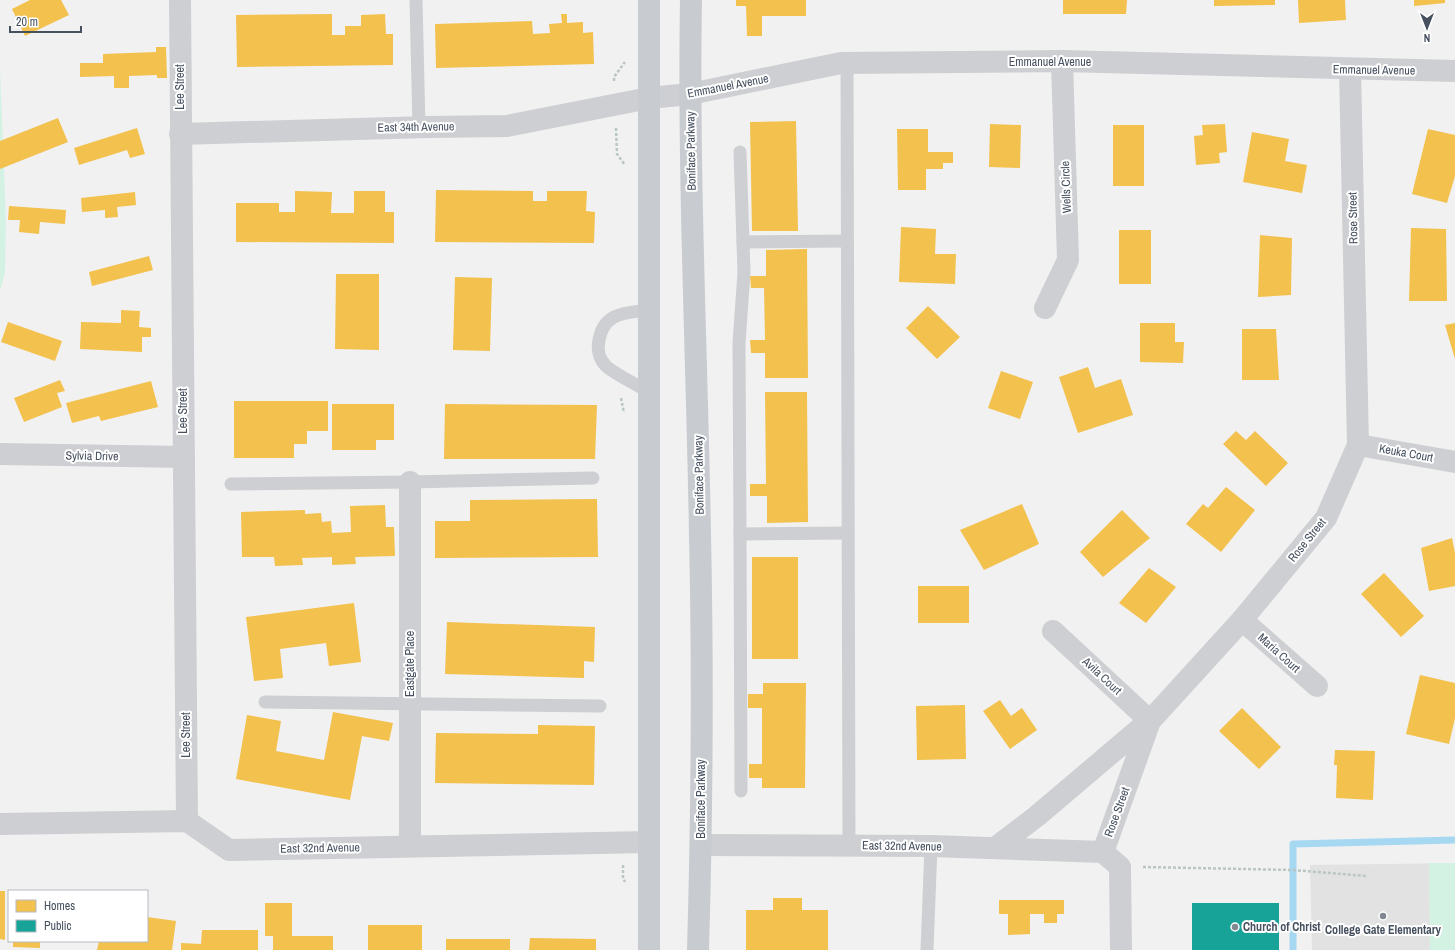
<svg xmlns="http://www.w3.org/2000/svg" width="1455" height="950" viewBox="0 0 1455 950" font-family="'Archivo Narrow',sans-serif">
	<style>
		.education { fill: #e3e2e3 }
		.green { fill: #d4f2e4 }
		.homes { fill: #f2c14e }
		.public { fill: #17a398 }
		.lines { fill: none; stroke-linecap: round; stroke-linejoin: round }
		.stream { stroke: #a6d8f2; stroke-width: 7 }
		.path { stroke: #b9c6c4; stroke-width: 2.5; stroke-dasharray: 3 2; stroke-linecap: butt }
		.service { stroke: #cdcfd2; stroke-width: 13 }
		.minor { stroke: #cdcfd2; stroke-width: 22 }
		.tertiary { stroke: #cdcfd2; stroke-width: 22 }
		.primary { stroke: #c8cbd0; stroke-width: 22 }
		.poi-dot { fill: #828892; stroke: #fff; stroke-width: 1.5 }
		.labels { text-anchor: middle; stroke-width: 4; stroke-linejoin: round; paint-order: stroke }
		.street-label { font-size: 12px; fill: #46505f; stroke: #fff }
		.poi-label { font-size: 12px; font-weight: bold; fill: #46505f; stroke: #fff; text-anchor: start }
	</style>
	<rect width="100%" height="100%" fill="#f2f1f1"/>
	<path class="education" d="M1455,863V950H1312L1310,865Z"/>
	<g class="green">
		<path d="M0,68L6,221L5,273L0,291Z"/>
		<path d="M1429,863H1455V950H1430Z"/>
	</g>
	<g class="homes">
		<path d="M30,0H61L69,15L25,36L12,9Z"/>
		<path d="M736,0H806V16H762V36H747L746,6H736Z"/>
		<path d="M1063,0H1127L1126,14H1063Z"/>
		<path d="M1214,0H1275V5L1214,6Z"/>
		<path d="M1298,0H1345L1346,20L1299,23Z"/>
		<path d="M1414,0H1445V3L1414,6Z"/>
		<path d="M332,14V35H345V26H361V15L385,14L386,34H393V65L237,67L236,15Z"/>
		<path d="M561,14H567V23L583,22V33L593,32L594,64L436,68L435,24L532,21L533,34L550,33L549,24L562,23Z"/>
		<path d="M156,47H166L167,78H157V75L129,76V88H114V76L80,77V63H103V54L156,52Z"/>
		<path d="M58,118L68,142L0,169V141Z"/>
		<path d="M796,121L798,231H752L750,122Z"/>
		<path d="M990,124L1021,125L1020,168L989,167Z"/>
		<path d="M1225,124L1227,152L1219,153L1220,163L1196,165L1194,136L1203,135L1202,125Z"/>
		<rect x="1113" y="125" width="31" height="61"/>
		<path d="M137,128L145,154L130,158L127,150L79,165L74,148Z"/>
		<path d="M897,129H928V152H953V163H943V169H926V190H898Z"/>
		<path d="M1428,129L1455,135V176L1447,203L1412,194Z"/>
		<path d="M1252,132L1289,139L1285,161L1307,165L1302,193L1243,182Z"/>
		<path d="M436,190L533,191V201H547V191H587L586,211L595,212L594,243L435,242Z"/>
		<path d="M295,191L332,192L331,213H354V191H385V212H394V243L236,242V203H279V212H295Z"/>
		<path d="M135,192L136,205L117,207L118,217L105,218V210L82,212L81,198Z"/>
		<path d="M9,206L66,210L65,224L40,222L39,234L19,232L20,220H8Z"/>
		<path d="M901,227L936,229L935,254H956L955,284L899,282Z"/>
		<path d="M1411,228L1446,229L1447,301H1409Z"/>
		<rect x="1119" y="230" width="32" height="54"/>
		<path d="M1260,235L1292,238L1291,295L1258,297Z"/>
		<path d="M807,249L808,378H765V353H751L750,340H765L764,288H751L750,276H766V250Z"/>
		<path d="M149,256L153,270L92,286L89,272Z"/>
		<path d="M336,274H379V350L335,349Z"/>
		<path d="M455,277L492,278L490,351L453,350Z"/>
		<path d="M928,306L960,337L937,359L906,328Z"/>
		<path d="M121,310L140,311L139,327L151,328V337H142V352L80,349L81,322L121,323Z"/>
		<path d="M8,322L62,341L55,361L1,342Z"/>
		<path d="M1140,323H1175V342H1184L1183,363L1140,362Z"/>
		<path d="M1455,323V359L1445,325Z"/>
		<path d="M1242,329H1276L1279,380H1242Z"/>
		<path d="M1088,367L1095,388L1121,379L1133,415L1078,433L1059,377Z"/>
		<path d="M1001,371L1033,382L1020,419L988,408Z"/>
		<path d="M60,380L65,391L57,393L62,407L24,422L14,398Z"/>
		<path d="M151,381L158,407L101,421L99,416L72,423L66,403Z"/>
		<path d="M765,392H807L808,522L767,523V496H750V484H766Z"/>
		<path d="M234,401H328V431H307V444H294V458H234Z"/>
		<path d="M332,404H394V440H376V450H332Z"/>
		<path d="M445,404L597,405L595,459H444Z"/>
		<path d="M1236,431L1246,440L1255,431L1288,463L1266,486L1223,444Z"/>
		<path d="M1226,487L1255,510L1221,552L1186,524L1203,504L1208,508Z"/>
		<path d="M597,499L598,557L435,558V521H470V500Z"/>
		<path d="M1022,504L1039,544L984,570L960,530Z"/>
		<path d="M385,505L386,527H394L395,556L355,557L356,564L332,565V557L302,558L303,565L275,566L274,557H242L241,512L305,510V514L321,513L322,522L331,521L332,533L351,532L350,506Z"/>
		<path d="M1122,510L1150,538L1103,577L1080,552Z"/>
		<path d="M1452,538L1455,553V586L1429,591L1421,548Z"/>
		<rect x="752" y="557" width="46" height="102"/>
		<path d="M1149,568L1176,587L1146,623L1119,603Z"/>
		<path d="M1384,573L1424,616L1401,637L1361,594Z"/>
		<rect x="918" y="586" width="51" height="37"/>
		<path d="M354,603L361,662L329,666L326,643L280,649L283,678L254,681L246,617Z"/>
		<path d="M447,622L595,627L594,662L584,661V678L445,674Z"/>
		<path d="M1420,675L1455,683V718L1449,744L1406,734Z"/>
		<path d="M763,683H806L805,788H762V778H749V764H762V708H748V694H763Z"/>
		<path d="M1000,700L1011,716L1022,708L1037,730L1010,749L983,711Z"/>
		<path d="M965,705L966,759L917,760L916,706Z"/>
		<path d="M1242,708L1281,747L1259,769L1219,731Z"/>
		<path d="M333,712L393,723L389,741L362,736L350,800L236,779L247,715L281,721L276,751L324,760Z"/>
		<path d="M538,725L595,726L594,785L435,783L436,733L538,734Z"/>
		<path d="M1335,750L1375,751L1373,800L1336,798L1337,765H1334Z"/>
		<path d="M0,891H5V940L0,939Z"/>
		<path d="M773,898H802V910H828V950H746V910H773Z"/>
		<path d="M999,900H1064V914H1057V923H1044V914H1030V934L1008,935V914H999Z"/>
		<path d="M265,903H292V936H333V950H273V936H265Z"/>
		<path d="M147,917L176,921L172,950H97L99,941H147Z"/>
		<rect x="368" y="925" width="54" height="25"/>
		<path d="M202,930H258V950H181V943L201,944Z"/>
		<path d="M530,938L596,939V950H529Z"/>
		<rect x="446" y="939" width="64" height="11"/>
		<path d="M13,941H40V948L13,947Z"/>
	</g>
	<rect class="public" x="1192" y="903" width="87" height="47"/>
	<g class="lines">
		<path class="stream" d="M1293,950V844L1455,840"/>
		<g class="path">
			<path d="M614,81V77L625,62"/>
			<path d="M616,128L617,154L625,165"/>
			<path d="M621,398L624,413"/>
			<path d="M623,865V878L625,882"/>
			<path d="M1143,867L1293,870L1366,876"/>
		</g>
		<g class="service">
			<path d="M416,0L419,127"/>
			<path d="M847,63L849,846"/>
			<path d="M740,152L744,272L739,343L740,534"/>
			<path d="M743,242L847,241"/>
			<path d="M649,310C625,313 604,312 599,340C597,349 599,359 606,366C613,373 639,386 649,392"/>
			<path d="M231,484L410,482L593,478"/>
			<path d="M265,702L600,706"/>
			<path d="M741,791L740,534L848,533"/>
			<path d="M927,950L931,846"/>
		</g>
		<g class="minor">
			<path d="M180,0L187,821"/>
			<path d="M1045,308L1068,260L1062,61"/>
			<path d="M1358,445L1455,462"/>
			<path d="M0,454L184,457"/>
			<path d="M410,482V846"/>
			<path d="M1242,620L1317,686"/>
			<path d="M1053,631L1150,721"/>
			<path d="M0,824L187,821L229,850L649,842"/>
			<path d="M701,845L931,846L1103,852"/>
			<path d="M995,848L1037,816L1149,721"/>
			<path d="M1121,950L1120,867L1103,852L1150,721L1242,620L1326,518L1358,445L1350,69"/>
		</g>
		<path class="tertiary" d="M180,134L427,127L507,126L649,98L690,94L841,63L1062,61L1455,71"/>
		<g class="primary">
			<path d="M649,0V950"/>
			<path d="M691,0C688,178 697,356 700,535C703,673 702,812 698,950"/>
		</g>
	</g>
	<g class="poi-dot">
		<circle cx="1383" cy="916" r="4"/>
		<circle cx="1235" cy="927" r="4"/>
	</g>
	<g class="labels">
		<g class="street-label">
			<text x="1050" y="66">Emmanuel Avenue</text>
			<text transform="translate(1374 70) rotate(1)" y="4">Emmanuel Avenue</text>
			<text transform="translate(728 86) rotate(-11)" y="4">Emmanuel Avenue</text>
			<text transform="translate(180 87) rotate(-90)" y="4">Lee Street</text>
			<text transform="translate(416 127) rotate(-1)" y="4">East 34th Avenue</text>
			<text transform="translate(691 151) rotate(-91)" y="4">Boniface Parkway</text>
			<text transform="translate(1066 187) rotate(-92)" y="4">Wells Circle</text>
			<text transform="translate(1353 218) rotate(-91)" y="4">Rose Street</text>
			<text transform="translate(183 411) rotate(-90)" y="4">Lee Street</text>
			<text transform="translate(1406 453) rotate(10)" y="4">Keuka Court</text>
			<text transform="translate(92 456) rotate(1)" y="4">Sylvia Drive</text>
			<text transform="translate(699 475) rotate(-91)" y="4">Boniface Parkway</text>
			<text transform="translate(1307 540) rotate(-51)" y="4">Rose Street</text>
			<text transform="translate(1279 653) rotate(42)" y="4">Maria Court</text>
			<text transform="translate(410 664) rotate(-90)" y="4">Eastgate Place</text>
			<text transform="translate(1102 676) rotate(43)" y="4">Avila Court</text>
			<text transform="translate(186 735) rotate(-90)" y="4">Lee Street</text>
			<text transform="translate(701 799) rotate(-90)" y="4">Boniface Parkway</text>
			<text transform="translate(1117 812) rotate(-70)" y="4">Rose Street</text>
			<text transform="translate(902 846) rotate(1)" y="4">East 32nd Avenue</text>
			<text transform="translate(320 848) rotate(-1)" y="4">East 32nd Avenue</text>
		</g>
		<g class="poi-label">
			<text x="1243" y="931">Church of Christ</text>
			<text x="1383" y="934" text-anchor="middle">College Gate Elementary</text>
		</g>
	</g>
	<rect x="8" y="890" width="140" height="52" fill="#ffffff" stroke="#b5b9bf"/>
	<rect x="16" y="900" width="20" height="12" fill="#f2c14e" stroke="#b5b9bf"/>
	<text x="44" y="910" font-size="12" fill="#46505f">Homes</text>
	<rect x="16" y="920" width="20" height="12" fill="#17a398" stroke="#b5b9bf"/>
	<text x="44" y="930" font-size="12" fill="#46505f">Public</text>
	<g transform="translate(1427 28) rotate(180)" stroke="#ffffff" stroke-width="3" paint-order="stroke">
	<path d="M0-3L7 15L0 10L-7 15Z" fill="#46505f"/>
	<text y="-6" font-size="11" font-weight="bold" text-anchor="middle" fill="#46505f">N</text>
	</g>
	<path d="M10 26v6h71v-6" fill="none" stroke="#46505f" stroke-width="2"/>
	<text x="16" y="26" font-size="12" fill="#46505f" stroke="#ffffff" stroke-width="3" paint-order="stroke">20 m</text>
</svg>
